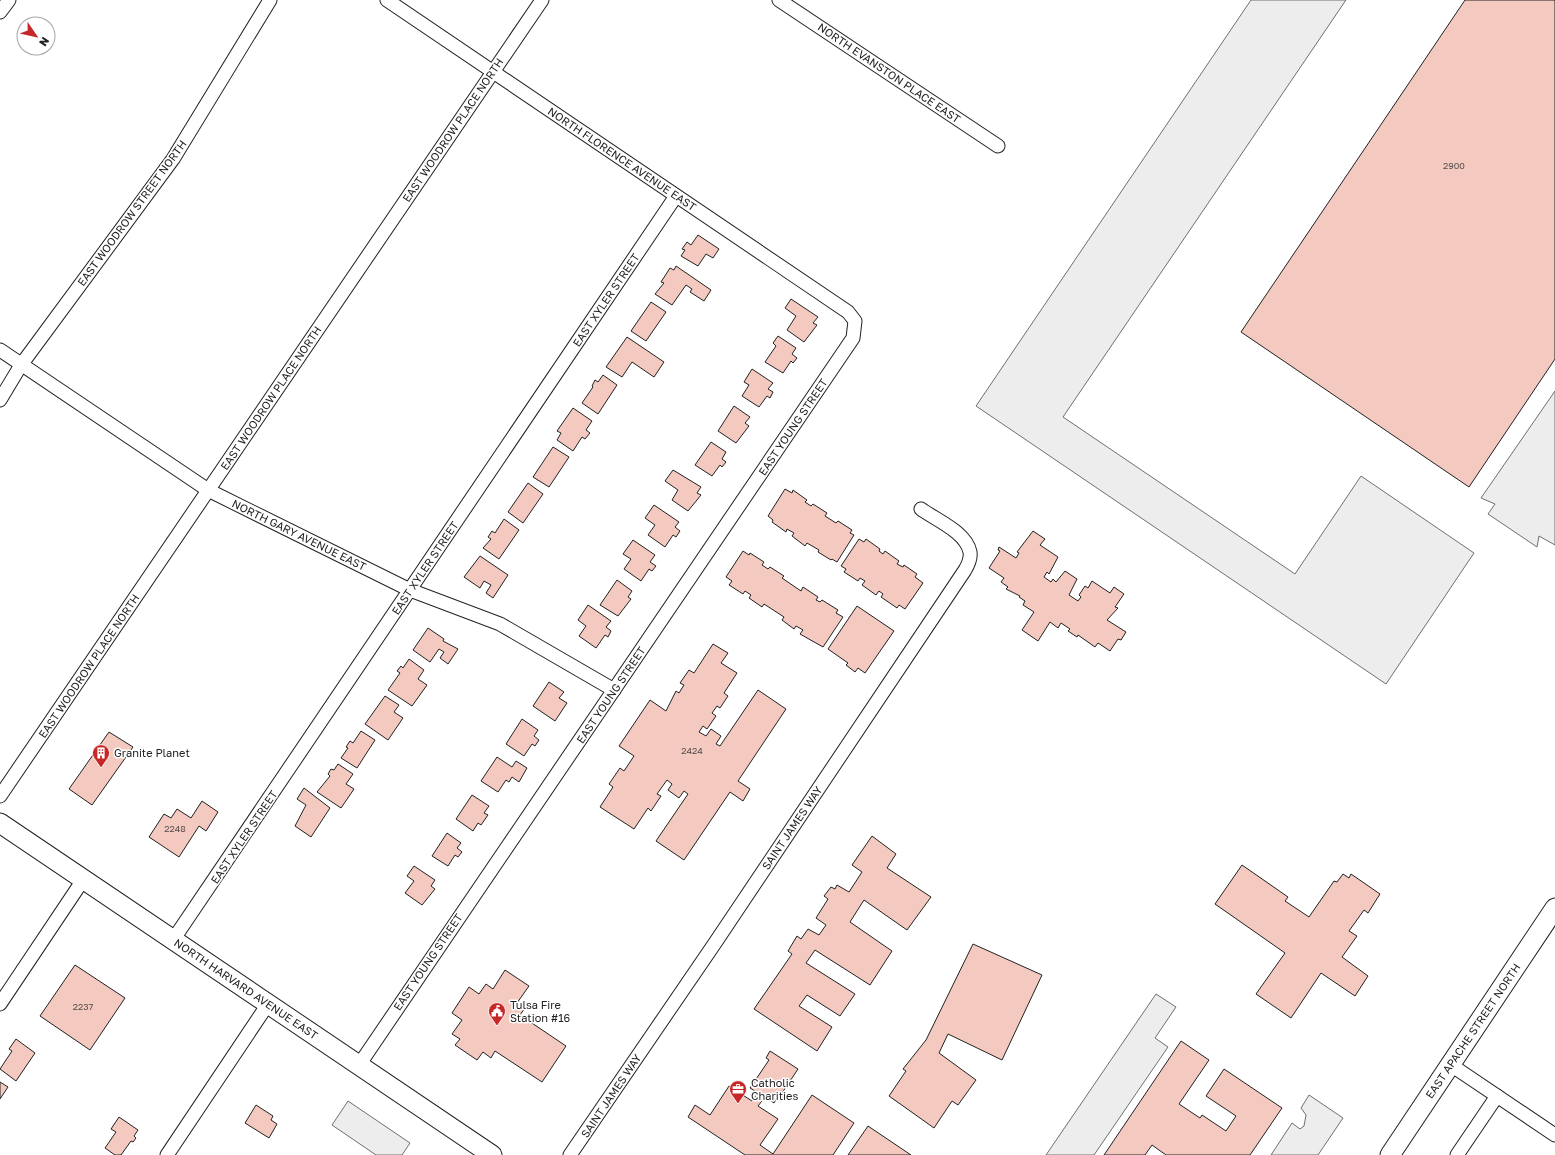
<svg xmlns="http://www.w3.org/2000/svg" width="1555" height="1155" viewBox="0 0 1555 1155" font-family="'Golos Text',sans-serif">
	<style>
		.parking { fill: #ededed; stroke: #6f6f6f }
		.building { fill: #f3c9c0; stroke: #222 }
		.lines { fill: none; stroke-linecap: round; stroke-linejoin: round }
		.street-casing { stroke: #222; stroke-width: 15 }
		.secondary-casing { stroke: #222; stroke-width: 21 }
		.street { stroke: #fff; stroke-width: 13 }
		.secondary { stroke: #fff; stroke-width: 19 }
		.labels { text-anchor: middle; stroke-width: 3; stroke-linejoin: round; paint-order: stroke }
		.number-label { font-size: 9px; fill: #564c4a }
		.street-label { font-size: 11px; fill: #222; stroke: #fff }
		.poi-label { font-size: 11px; fill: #222; stroke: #fff; text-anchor: start }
	</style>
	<rect width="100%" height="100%" fill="#fff"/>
	<g class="parking">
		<path d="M1251,0H1346L1063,417L1295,574L1361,476L1474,553L1386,684L976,406Z"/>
		<path d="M1555,391V545L1539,536L1537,547L1488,514L1495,504L1481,498Z"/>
		<path d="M1156,994L1176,1007L1155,1038L1168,1047L1094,1155H1046Z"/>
		<path d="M1309,1095L1343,1118L1318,1155H1271L1292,1123L1300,1129L1304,1126L1306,1115L1301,1108Z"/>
		<path d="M348,1101L410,1143L402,1155H376L332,1125Z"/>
	</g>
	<g class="building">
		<path d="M1465,0H1555V359L1469,487L1241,332Z"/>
		<path d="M698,235L719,249L713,258L706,254L698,266L681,256L685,250L682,249L687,242L691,245Z"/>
		<path d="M676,266L711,290L704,301L690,292L692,289L686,285L672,305L655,294L664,283L661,282L670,268L674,270Z"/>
		<path d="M791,299L818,317L813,323L817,325L804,342L787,330L796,316L785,308Z"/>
		<path d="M651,302L666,312L646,341L631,331Z"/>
		<path d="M778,336L796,348L792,354L797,358L793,363L791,361L783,373L765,362L776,346L773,343Z"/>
		<path d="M627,337L664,362L654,377L632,362L622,377L606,367Z"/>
		<path d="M752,369L773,383L768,389L773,392L770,398L767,396L759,407L742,396L749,385L744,382Z"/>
		<path d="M603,375L617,385L598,414L582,403L593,387L592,386L595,380L598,382Z"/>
		<path d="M734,406L750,417L745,423L749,426L736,443L718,431Z"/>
		<path d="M573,408L592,421L586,430L590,433L585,439L582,437L573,451L557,440L561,433L557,431Z"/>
		<path d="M711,442L726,452L722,459L726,462L722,467L720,465L712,476L695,465Z"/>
		<path d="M553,447L569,457L549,487L533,477Z"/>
		<path d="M673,470L701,487L697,493L701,495L688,511L672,500L678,490L665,481Z"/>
		<path d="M528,483L543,494L523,523L508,512Z"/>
		<path d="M785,489L792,493L793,490L807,500L805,502L811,506L813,504L827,513L825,516L836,523L838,521L852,530L850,533L854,535L837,562L832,559L831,560L818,552L819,550L807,543L805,546L792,536L794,533L787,529L786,532L772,522L773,520L768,516Z"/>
		<path d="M654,505L679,522L675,527L680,531L676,537L673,535L665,547L648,535L655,525L645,518Z"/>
		<path d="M504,519L519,530L499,559L483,548L491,539L488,537L492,531L495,533Z"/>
		<path d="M1033,531L1045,539L1040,545L1058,557L1049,574L1047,572L1044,577L1051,582L1053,579L1056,582L1065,571L1077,579L1069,595L1078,601L1081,597L1079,595L1085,586L1088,588L1092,581L1110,593L1114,587L1124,594L1115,607L1118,608L1107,620L1126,632L1121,640L1118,639L1110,651L1098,643L1095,647L1078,635L1077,637L1068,631L1070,629L1061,623L1058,628L1050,622L1038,641L1022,630L1034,612L1023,605L1025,601L1019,597L1020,596L1006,589L1008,587L1001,582L1004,578L989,568L1000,551L998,550L999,547L1016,558L1019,553L1017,552Z"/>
		<path d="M859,539L864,542L866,539L880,549L879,551L883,554L885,551L899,561L897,564L903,567L904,565L917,574L915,577L923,583L905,609L899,605L897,608L881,597L883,594L879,591L876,595L862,585L865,581L860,578L858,581L844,572L846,569L841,566Z"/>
		<path d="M633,540L655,555L650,562L656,566L652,571L649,569L641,581L624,569L631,559L623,554Z"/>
		<path d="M743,551L749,555L750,553L764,562L762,565L768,569L770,567L784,576L782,578L801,591L803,587L818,597L816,600L820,602L822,600L838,610L836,613L843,617L823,647L800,634L803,630L796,626L794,629L782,620L784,617L764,604L762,607L749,598L751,595L745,591L743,594L729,585L732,581L726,577Z"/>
		<path d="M480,556L508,575L493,598L486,593L491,585L484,581L480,588L464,577Z"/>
		<path d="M617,580L632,591L628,597L631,599L618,616L600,605Z"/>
		<path d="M588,605L611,621L606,627L611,631L608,637L605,635L596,648L579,636L586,626L578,620Z"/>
		<path d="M857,606L894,631L865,673L858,668L855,672L846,665L848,663L828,649Z"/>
		<path d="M428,628L444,639L443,641L458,649L448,664L440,658L444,652L439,649L430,662L413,650Z"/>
		<path d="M713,644L728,653L721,663L737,673L724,693L728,696L720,708L717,706L712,713L716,716L707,729L703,726L699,732L706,736L711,729L721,736L716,744L720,746L758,690L786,709L738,781L750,789L743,801L730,792L684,860L656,841L688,794L684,791L679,798L668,790L672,784L667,780L657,794L661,796L651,811L648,808L634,829L600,807L613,787L609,784L620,768L624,771L634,756L619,746L650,700L666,711L676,691L679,693L684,685L680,683L689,670L694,673Z"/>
		<path d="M409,659L424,670L418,679L427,685L412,706L388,690L400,673L397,671L401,666L403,668Z"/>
		<path d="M549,682L564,692L559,698L567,703L555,721L533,706Z"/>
		<path d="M385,696L399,705L394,712L403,718L388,740L365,724Z"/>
		<path d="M522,719L538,730L534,736L539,740L535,746L532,744L524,756L506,744Z"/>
		<path d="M361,731L375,740L357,768L341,758L348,748L346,747L350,741L353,743Z"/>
		<path d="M109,732L133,747L92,805L69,789Z"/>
		<path d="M497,757L512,767L516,761L527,768L519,782L512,777L509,782L506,780L498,792L481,781Z"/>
		<path d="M338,764L353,774L346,784L354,789L341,808L317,792L330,776L328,774L331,769L334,770Z"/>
		<path d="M304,788L330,808L311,837L295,826L306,805L297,799Z"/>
		<path d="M472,795L489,806L484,813L488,815L481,825L478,823L473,831L456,819Z"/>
		<path d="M202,801L218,812L206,831L199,826L179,857L149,837L164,814L171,818L177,809L191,818Z"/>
		<path d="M447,833L461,843L457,848L462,852L458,857L455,855L448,866L432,856Z"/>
		<path d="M872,836L896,854L887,868L931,897L907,930L864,900L850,922L892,951L870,985L815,950L806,963L855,994L840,1016L807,995L799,1006L832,1027L817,1051L754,1009L792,954L788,951L797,936L801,939L808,929L819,935L826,925L816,918L828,899L824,896L831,887L835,889L837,885L849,892L862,872L852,865Z"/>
		<path d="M1242,865L1288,897L1285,901L1309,917L1334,881L1337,882L1343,874L1349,878L1351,874L1380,894L1368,913L1364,910L1349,931L1357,936L1342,957L1368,976L1355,996L1321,973L1291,1018L1256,994L1285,953L1215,904Z"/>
		<path d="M414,866L435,880L431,886L435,889L422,905L405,893L414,881L407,876Z"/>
		<path d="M973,944L1042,975L1002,1060L948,1034L939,1053L976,1080L958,1105L952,1101L934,1128L889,1096L906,1071L903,1069L926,1040Z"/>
		<path d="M75,965L125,998L90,1050L40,1016Z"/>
		<path d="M505,970L529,986L517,1003L525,1008L520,1015L566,1046L542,1082L495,1051L491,1058L483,1052L477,1060L455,1045L460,1039L452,1034L462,1020L452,1013L469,987L479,994L486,984L493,989Z"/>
		<path d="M16,1039L35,1053L16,1081L0,1069L12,1051L9,1049Z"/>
		<path d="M1181,1041L1209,1060L1179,1104L1200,1118L1202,1115L1226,1131L1236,1116L1206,1096L1224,1069L1282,1108L1250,1155H1166L1152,1145L1145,1155H1104Z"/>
		<path d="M770,1051L798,1069L782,1093L785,1095L781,1101L777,1098L774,1103L765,1097L758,1106L778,1119L760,1145L773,1154L812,1095L854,1123L833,1155H745L688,1117L695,1105L710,1115L729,1086L752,1101L758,1093L750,1088L769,1060L766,1058Z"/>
		<path d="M0,1082L8,1087L0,1099Z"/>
		<path d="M256,1105L273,1116L271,1120L277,1124L269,1138L245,1123Z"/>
		<path d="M119,1117L138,1130L134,1136L136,1138L133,1142L131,1141L121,1155H115L105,1148L116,1132L111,1129Z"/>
		<path d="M868,1126L911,1155H848Z"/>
	</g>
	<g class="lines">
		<g class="street-casing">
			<g id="street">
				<path d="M779,0L998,146"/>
				<path d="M0,12L9,0"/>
				<path d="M0,350L208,490L410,590L500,624L614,690"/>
				<path d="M0,400L21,365L173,159L270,0"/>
				<path d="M0,796L542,0"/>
				<path d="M173,940L676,196"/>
				<path d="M0,1004L83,880"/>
				<path d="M359,1065L853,338L855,321L848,312L387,0"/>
				<path d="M1451,1065L1555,1135"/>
				<path d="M167,1155L268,1004"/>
				<path d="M570,1155L715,943L965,570C968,565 971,558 970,552C966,532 936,520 921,509"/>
				<path d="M1457,1155L1497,1096"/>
			</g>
		</g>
		<g class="secondary-casing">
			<g id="secondary">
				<path d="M0,823L492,1155"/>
				<path d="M1390,1155L1555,908"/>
			</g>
		</g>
		<use href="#street" class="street"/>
		<use href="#secondary" class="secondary"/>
	</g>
	<defs>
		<g id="building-pin" transform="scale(0.9)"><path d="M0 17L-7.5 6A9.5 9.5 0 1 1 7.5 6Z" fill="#c62828" stroke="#fff"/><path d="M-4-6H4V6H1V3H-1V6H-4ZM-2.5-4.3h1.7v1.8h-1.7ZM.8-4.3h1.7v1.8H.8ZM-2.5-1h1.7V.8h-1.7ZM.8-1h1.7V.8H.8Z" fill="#fff"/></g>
		<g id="civic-pin" transform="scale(0.9)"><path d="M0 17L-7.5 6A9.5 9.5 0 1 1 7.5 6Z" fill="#c62828" stroke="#fff"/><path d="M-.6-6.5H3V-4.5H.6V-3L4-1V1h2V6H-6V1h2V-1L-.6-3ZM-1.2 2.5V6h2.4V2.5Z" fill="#fff"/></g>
		<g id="office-pin" transform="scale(0.9)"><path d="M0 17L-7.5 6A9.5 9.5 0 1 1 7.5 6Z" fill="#c62828" stroke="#fff"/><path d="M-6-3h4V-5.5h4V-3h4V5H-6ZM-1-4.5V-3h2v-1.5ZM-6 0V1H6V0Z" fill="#fff"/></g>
	</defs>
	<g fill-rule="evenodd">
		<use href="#building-pin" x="101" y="753"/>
		<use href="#civic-pin" x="497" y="1011"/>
		<use href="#office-pin" x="738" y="1089"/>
	</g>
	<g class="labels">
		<g class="number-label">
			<text x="1454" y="169">2900</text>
			<text x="692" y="754">2424</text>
			<text x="175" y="832">2248</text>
			<text x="83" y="1010">2237</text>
		</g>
		<g class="street-label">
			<text transform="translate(889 73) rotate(34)" y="4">NORTH EVANSTON PLACE EAST</text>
			<text transform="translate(453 130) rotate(-56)" y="4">EAST WOODROW PLACE NORTH</text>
			<text transform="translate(622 159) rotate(34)" y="4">NORTH FLORENCE AVENUE EAST</text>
			<text transform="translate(132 213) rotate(-54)" y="4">EAST WOODROW STREET NORTH</text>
			<text transform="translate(606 300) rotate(-56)" y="4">EAST XYLER STREET</text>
			<text transform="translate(271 398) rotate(-56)" y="4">EAST WOODROW PLACE NORTH</text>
			<text transform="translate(793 427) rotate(-56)" y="4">EAST YOUNG STREET</text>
			<text transform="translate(299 535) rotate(26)" y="4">NORTH GARY AVENUE EAST</text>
			<text transform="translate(425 568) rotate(-56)" y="4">EAST XYLER STREET</text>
			<text transform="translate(89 666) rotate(-56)" y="4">EAST WOODROW PLACE NORTH</text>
			<text transform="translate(611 695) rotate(-56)" y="4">EAST YOUNG STREET</text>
			<text transform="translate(792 828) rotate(-56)" y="4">SAINT JAMES WAY</text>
			<text transform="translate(244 837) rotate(-56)" y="4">EAST XYLER STREET</text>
			<text transform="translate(428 962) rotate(-56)" y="4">EAST YOUNG STREET</text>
			<text transform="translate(246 989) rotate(34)" y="4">NORTH HARVARD AVENUE EAST</text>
			<text transform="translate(1473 1031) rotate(-56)" y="4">EAST APACHE STREET NORTH</text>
			<text transform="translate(611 1096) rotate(-56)" y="4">SAINT JAMES WAY</text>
		</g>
		<g class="poi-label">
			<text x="114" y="757">Granite Planet</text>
			<text x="510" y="1009">Tulsa Fire<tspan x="510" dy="13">Station #16</tspan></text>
			<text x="751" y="1087">Catholic<tspan x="751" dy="13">Charities</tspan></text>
		</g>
	</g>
	<g transform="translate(36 36) rotate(124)"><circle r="19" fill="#ffffff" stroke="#a7a7a7"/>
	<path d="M0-3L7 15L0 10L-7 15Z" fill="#c62828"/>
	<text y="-6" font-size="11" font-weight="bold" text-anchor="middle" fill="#222222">N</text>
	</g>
</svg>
